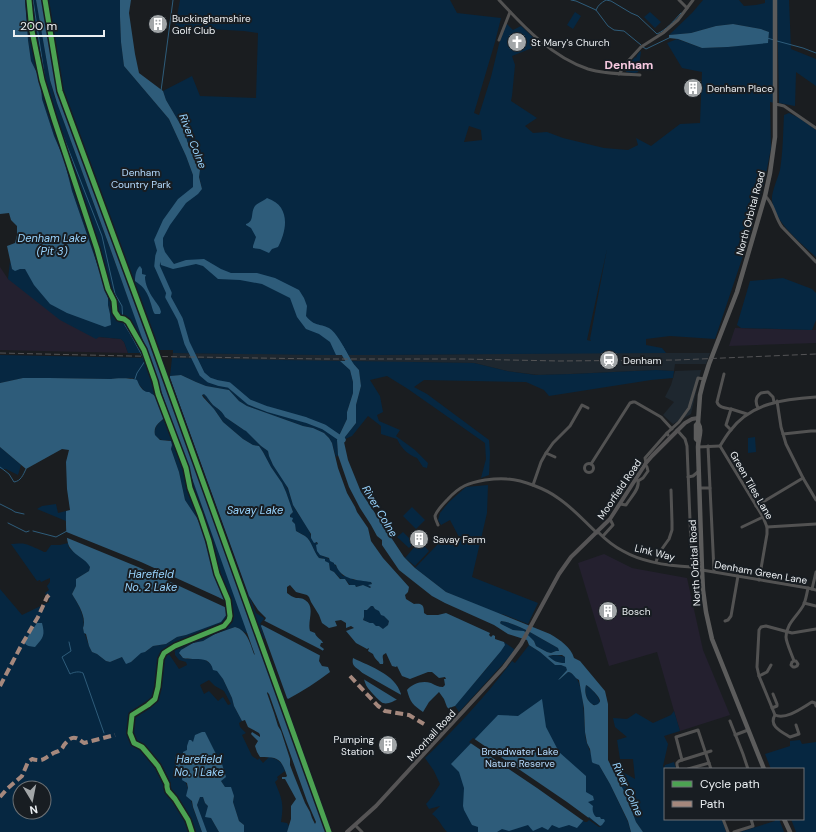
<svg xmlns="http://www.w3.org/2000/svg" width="816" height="832" viewBox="0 0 816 832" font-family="'DM Sans',sans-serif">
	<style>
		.built { fill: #1e272f }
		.industrial { fill: #24202f }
		.green { fill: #062741; fill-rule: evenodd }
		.water { fill: #2e5c7a; fill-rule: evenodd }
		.pier { fill: #1a1d20 }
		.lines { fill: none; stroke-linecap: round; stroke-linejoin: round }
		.stream { stroke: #2e5c7a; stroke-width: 1 }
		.river { stroke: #2e5c7a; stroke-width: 5.5 }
		.street { stroke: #525252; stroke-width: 3 }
		.secondary { stroke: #555455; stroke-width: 4 }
		.primary { stroke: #5c5c5c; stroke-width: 4.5 }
		.rail { stroke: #545456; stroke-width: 1; stroke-dasharray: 6 3; stroke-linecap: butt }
		.quiet { stroke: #a5887d; stroke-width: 4; stroke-dasharray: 8 4; stroke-linecap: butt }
		.cycleway-casing { stroke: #181d22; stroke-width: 8 }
		.cycleway { stroke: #4ca352; stroke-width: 5 }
		.labels { text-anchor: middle; stroke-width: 4; stroke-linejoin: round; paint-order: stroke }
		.poi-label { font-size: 10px; fill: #ebeff2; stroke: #181d22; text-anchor: start }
		.park-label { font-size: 10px; fill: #b6dcff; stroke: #181d22 }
		.street-label { font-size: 10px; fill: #ebeff2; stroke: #181d22 }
		.water-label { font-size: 11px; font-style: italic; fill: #98d3fd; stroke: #181d22 }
		.quarter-label { font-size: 12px; font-weight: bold; fill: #f7c9e0; stroke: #181d22 }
	</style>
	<rect width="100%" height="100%" fill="#1a1d20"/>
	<g class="built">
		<path d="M173,353L379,355L583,353H710L706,364H675L674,371L656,370L571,374L539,375L507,371L474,363L298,361L172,358Z"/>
		<path d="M701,370L691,414L673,424L663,415L674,402L665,397L671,385L675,371Z"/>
	</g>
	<g class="industrial">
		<path d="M0,267L8,279L99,337L121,339L124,342L128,353L0,350Z"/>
		<path d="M735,328L816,330V343L729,346Z"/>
		<path d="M604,554L632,568L687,578L703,650L730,715L680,731L674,711L657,652L609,666L578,563Z"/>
	</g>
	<g class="green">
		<path d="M25,0H36L50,80L54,95L148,353H128L124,342L121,339L99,337L96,339L60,320L8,279L10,261L12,269H25L95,322L105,326L111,319L108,305V297L104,284L72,191L64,159L54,136L42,99L41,87L37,73L31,61L28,40Z"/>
		<path d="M42,0H120V17L121,42L124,66L169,119L186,156L193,175V187L186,203L202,189L199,176L200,170L187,141L186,134L166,100L163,91L192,76L200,96L256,98L258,33L244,31L175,27L180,0H450L457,13L501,18L495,42L474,113L479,115L491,77L499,44L506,23L513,30L521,26L536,40V41L532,48L512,56L515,65L512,96L511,101L537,118L525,126L533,133L547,132L563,138L604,148L628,150L638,145L636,138L651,146L680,124L700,123L702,72L682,68L667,43L677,39L702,48L728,47L768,42L769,32L761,29L733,24L716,26L691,33L669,35L692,13L703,0H739L744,6L756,5L765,3V0H774L775,103L770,102L771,148L765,179L746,247L715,339L670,336L646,339V345L662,348L666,353L379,355H348L347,353H336V355H319L173,353V350H150L55,86ZM469,126L481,130L482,140L464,142ZM607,249L590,339L591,341L587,340Z"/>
		<path d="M777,0H789L791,49L816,59V86L796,72L795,106L779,103Z"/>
		<path d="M575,12L581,16L573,29L567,25Z"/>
		<path d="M650,12L661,22L655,28L644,17Z"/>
		<path d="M640,51L641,52L638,72L635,73L626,72L627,67L635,57L636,58L637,55Z"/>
		<path d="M789,113L799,118L816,130V257C801,243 774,222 772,200C771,193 778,178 780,170C783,152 783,134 784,115Z"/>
		<path d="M783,278L812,289L816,293V320L812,330L741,328L737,325L750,281Z"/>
		<path d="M0,355L150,358L248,632L246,633L238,628L235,627L215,634L203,641L193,643L183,648L180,655L183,658L186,659H204L212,665L220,673L223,679L232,698L234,706L242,721L239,723L240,727L246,733L242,735L252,756L258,760L259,758L263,763L269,757C278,759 282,762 285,771L277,777L278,779L275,782C282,799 284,803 281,822L287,823L289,826L287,832H244V825L239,821L233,802L234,796L225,787L221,781L222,764L217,765V761L219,760L193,742L183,757L177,769C188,781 189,793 193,808C196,816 199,824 202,832H0V589L22,615L49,602V599L45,593L49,590L47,586L50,582V578L41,582L40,580L37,581L11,544C15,544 21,543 25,544C30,545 40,550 44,552H46L51,545H60L68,543L69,548L88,563L90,567L89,571L76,579V586L72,594C78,604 86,617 83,629L89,646L92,652L97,654L106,661L110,662L122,657L131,662L141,652H145L153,646L166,644L177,637L186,635L225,599L213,571L202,528L197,518L185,500L179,472L171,449L172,445L169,440C163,441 159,440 155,435C154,429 157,423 163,420L165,413C158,407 160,399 155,396C152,394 148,393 145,392C142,387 137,383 133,378C126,378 117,378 111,379L49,378H23L0,383ZM174,651L175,652V655L179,660L186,662L187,665L179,669L169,654ZM209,680L215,686L224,691L231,704L228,705L223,697L218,701L209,691L204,694L200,685ZM20,788H44V812H20Z"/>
		<path d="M172,358L340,361L350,370L353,382V393L347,412V419L337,440L338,455L336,457L332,443L329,438L324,433L313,428L303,426L247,406L239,401L229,390L206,386L196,382L181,375L170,376Z"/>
		<path d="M351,361L474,363L507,371L536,375L572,374L656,370L674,371L673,378L651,380L549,396L544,390L526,382L424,380L414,387L427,394L489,440L490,453L489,475L481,478L486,459L485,443L408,389L387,376L370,380L380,396L383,412L377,415L379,421L400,430L396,436L415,450L428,463L427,468L423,467L417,458C407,454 402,449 397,439L381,434V426L368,416L352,436L345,439V437L356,423V405L361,386L359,370Z"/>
		<path d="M202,394H204L208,398L211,403L224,414L225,417L244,430H246L261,446L268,451C270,465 282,475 287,487C291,495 291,503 296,510C300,518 311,529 311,538L318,544L322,556C333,558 336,567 343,576H348L354,580H361L371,582L372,584L369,585L371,587L369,588L363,585L356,587L354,585H350L345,579H341L334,572L330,570L329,563H327L322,558H319C313,551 312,541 305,536C303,534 299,533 296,531C296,525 291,521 290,515L293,512L286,492L282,483L271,467L263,452L259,446L253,445L243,439L223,422L217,413Z"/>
		<path d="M755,437L756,452L748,453V438Z"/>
		<path d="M0,447L21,465L18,475L6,469H0Z"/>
		<path d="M488,485L487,513L472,577L538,603L528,624L505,615L493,612L446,592L415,568L437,545L435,538L448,542L459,537L450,520L441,525L438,520L440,513L449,502L466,487Z"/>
		<path d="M56,504L58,513L66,511V521L37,509L42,506Z"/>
		<path d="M412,507L425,520L416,529L403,516Z"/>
		<path d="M403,532L414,543L409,548L397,537Z"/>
		<path d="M421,543L429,551L415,566L405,558L417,544L419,545Z"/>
		<path d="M248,593L256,613L264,618L261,627L265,639L257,635L244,599Z"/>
		<path d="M371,606H373L375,609L379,610L389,621L388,625L383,630L379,626H376L363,620L364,617V610H367Z"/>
		<path d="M501,621C518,623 543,640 558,648L559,651H556L551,653L547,652L536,646L534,641L522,631L513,630L501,624L500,623Z"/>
		<path d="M504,642L514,649L513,653L459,712L455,706V705L488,667L505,645Z"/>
		<path d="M529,645L540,652L555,665H561L567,667V670L559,679H560L568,672C588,676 582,727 587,743C589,750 593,757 595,764H598L599,765L610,784L628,822L631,832H447C441,826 440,820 432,814L440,806L429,809L426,804C431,799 436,790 440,784L434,771L425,758C456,728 486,696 512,661L515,663Z"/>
		<path d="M557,655L565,657V663C557,663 553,661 547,656Z"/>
		<path d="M586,685C592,689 599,696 600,703C590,711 583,693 586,685Z"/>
		<path d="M674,711L680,731L664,736L668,744L663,766L664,768L665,765L674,762L676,769H665V819H722L726,832H643L636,822L616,776L621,771L635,779L633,759H620L617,740L627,737L615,727L613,718L627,719L636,713L653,723L671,715Z"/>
		<path d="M800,740L802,744L816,742V832H796L791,819H803V769H771L765,754L790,746V741Z"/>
		<path d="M200,797H203L205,803L208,806L211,818L219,832H207L205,829L197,805Z"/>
		<path d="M775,819H779L784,832H740L775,821Z"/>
	</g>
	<g class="water">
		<path d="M0,0H25L28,40L31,61L37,73L41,87L42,99L54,136L64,159L72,191L104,284L108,298V305L110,314L111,325L105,327L67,313L50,304L34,285L25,269H20L15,271L12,269L7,246L15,243L17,235V226L11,220L9,213L0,214Z"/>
		<path d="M36,0H43L57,80L63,102L130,281L328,832H287L291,819V806L296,799L285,779H282V777H286L287,776C281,758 278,757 260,757L257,752L255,746L258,741L251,734L252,732L260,737V735L259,733L248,727L245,720L242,721L234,706L232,698L223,679L217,671L213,670C210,654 194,661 183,658L179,653L181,650L193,643L203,641L215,634L235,627C247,630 250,643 254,654L255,655L110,248L57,103L50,80ZM267,692L269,694L307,801L316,822L315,824L312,818L310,812L305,803L293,773L290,765V759L281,731L278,726L274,713L267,693Z"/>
		<path d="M120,0H131L129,13L135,54L139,73L163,91L166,100L186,134L187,141L200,170L199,177L202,189L198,194L186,203L170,225L163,238V246L165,252L174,264L186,260L204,259L221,269L231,273H257L275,278L299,290L304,298L307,306L306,316C315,327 319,323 329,328C336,332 344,347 348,355H336L330,342L319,334L306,329L297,317L290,298L262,284L240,280L218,279L203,266L196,264L173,269L161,265L154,240L163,220L178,199L193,187V175L186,156L169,119L124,66L121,42L120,17Z"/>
		<path d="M733,24L761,29L769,32L768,43L728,47L702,48L678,39L669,38V35L691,33L716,26Z"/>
		<path d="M267,198C291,206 287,230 278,247L272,249L269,253L260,249L253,248V246L256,237L251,228L246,225V224C255,221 250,213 255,206C257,203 264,201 267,198Z"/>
		<path d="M140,266L142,269V274L146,275L145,277C145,284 149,292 153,298C156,303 160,306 161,312L160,314H155L154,313C149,299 149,290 135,281C135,276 136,269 140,266Z"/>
		<path d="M340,361H351L359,370L361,386L356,405V423L345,437L344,442L348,460L361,492L404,557L415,568L446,592L550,634C560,640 571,647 574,658L580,661L605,691L608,704V760L625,793L636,822L643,832H631L628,821L610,784L599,765L593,763L592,762L590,749L587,743L585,732L584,708L579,680C574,678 573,672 568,672L560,679L558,680L567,670L566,667L561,665H555L540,652L529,645L527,640L508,634L494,625L445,603L432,596L399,570L382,545V540L377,536L371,525L360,508L349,487L338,455L337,440L347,419V412L353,393V382L350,370ZM501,621C518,623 543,640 558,648L559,651H556L551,653L547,652L536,646L534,641L524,631L513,630L501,624L500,623ZM553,655H562L565,657V663C557,663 554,661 548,656ZM586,685C590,687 600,697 600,701C600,702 599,703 598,704C596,705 594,706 592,704C586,700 584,691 586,685Z"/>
		<path d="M181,375L196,382L206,386L229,390L239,401L247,406L303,426L313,428L324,433L329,438L332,443L338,468L347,493L355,507L357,512L368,528L371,541L383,558L409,587L408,592L405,595L406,599L414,604C422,603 424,605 424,613L427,615H438L446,613L490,633L489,635L491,637L493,635L495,636V639L504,642L505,645L501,651L455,706L452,707L449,709L447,707L444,699L439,692L429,702L423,712C413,705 410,702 407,690C412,684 422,680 431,683C435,685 438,687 443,687L445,685L444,679H446L445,677L439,678L432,672H428L410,679L402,676L397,666L396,667L392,666L386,653L383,655C382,658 384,661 383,664H380C378,660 375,660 373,654L368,651L369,648L367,649L356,643L346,631L354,628L351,626L346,628V623L341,620L335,621L337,626L329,628L322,623L319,615L311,602L309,597L307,595L296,592L290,585L287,587V593C290,595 292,597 296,598C299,598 302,598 305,600C316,607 307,621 310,631L315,633C316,638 322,639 323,643H321L320,646L324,649L320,655L319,661L322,666L328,667L330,672C317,682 303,691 288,699L287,698L261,626L266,618L258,610L249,596L170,378V376ZM204,394C208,397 209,401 213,405C217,408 223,412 225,417L244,430L246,431L261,446L268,451L269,456L273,465L288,488L293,505L311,534V538L314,543L317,542L318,544L316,545L317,551L320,555L329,558L330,561L334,563V564L336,565C341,580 358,580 371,582L372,584L368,585L371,587L370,588L363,585L356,587L355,585H349L345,579H340L334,572L330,570L329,563L325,561V559L319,558C313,551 312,541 305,536C302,534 299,533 296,531L295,524L292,521L293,518L290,517V515L293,512L286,492L282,483L271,467L263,452L259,446L253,445L243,439L223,422L214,409L203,397L202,395ZM371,606H373L375,609L379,611L381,615L384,616L389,621L388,625L383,629L379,626H376L373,623H370L363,620L364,617V610H367Z"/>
		<path d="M23,378H49L111,379C116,378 132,378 137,380C139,385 143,393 149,392C156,397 159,396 159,407L165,413V417C160,423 153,425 155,435L160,440L171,441L172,445L171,449L179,472L185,500L197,518L202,528L213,571L225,599L228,607L227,614L221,622L186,635L177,637L166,644L153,646L145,652L141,653L131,662L126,664L122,657L110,662L106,661L97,654L92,652L89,646L86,634L84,633L83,628C87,617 78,604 72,594L76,586V579L89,571L90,567C86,559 76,556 71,549C65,544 66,519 66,511L70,510L67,489L66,462L69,450L62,449L26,469L0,447V383Z"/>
		<path d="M37,623H42C45,635 44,637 35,647C30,646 27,647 24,642Z"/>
		<path d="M353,658C371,667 395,674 401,694C399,699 396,700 392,702C389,703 386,704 383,703C380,702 367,688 366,685C364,681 364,677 362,673C358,667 351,668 353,658Z"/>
		<path d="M542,699L546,727L559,752L586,776V792L593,796L594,800L588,802L593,806C592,810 593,814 596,817H600L601,819H604L605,821L602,825L600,826L589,817L586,820L583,821L577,828L569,825L559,828L552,825L548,830L542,827L533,831L528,825L509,831L502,829L497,832H478V827L472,825L464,810L463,806L464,788L459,772L451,764L498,715L518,716Z"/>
		<path d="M202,732H205L219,760L217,761V765L222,764L226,777L221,781L225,787H231L234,796L233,802L239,821L244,825V832H219L211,818L205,817L208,806L205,803L203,797H200L197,805L207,832H202L193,807L192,801L186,796L188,788L187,783L182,780L183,775C178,770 173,764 176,756L183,757V752L187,750V746L189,740H191L193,742L195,735Z"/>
	</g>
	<g class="pier">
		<path d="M64,531L141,562L218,597L228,602L229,609L138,567L65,537Z"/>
		<path d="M263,620L320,649L325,652H324L321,656L260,624Z"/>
		<path d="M352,667L403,696L401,700L399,701L360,677L359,673L354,670Z"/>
		<path d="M473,738L567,802L601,827H599L589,820L587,822H585L537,788L469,742Z"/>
	</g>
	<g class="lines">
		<g class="stream">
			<path d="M33,0L46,86L60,128L102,236L115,294L122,306L123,322L131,335L145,361L137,373L135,379"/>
			<path d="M571,0L576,1L596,10L608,26L614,30L624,31L641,45"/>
			<path d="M596,10C598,5 601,3 606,0L611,1L631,13L638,16L657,34C666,30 674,21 681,13"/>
			<path d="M767,38L774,40"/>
			<path d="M777,41L803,48L816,53"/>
			<path d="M643,47L646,49L671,37"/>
			<path d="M161,91L173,0"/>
			<path d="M0,467L9,474L14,482C21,481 23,475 26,469"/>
			<path d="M0,504L12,510L15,512L24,514"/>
			<path d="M8,523L26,532L29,531"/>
			<path d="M33,531L56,537L67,531"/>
			<path d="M69,642L71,651L62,657L70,674C74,672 79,671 83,673L104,733"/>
		</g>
		<g class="river">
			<path d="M160,250L158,256L157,266L169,293L168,297L180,319L187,343L202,374L209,380L218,383L229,385L249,402L267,409L306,420L324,427L343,440"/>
			<path d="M341,348L352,367"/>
		</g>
		<g class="street">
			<path d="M499,0C524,27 552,57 588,69C605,74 623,74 640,75"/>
			<path d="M679,0L687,8"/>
			<path d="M499,40L510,12"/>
			<path d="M619,74L629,60L641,47L663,33L678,20L693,0"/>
			<path d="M775,104L780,105L784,106L816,128"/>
			<path d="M765,196C774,203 775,218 782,227L816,262"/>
			<path d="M724,374L717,402C719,408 725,408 731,409"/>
			<path d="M777,401L781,427L786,444L803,478L816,500"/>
			<path d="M758,408C755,402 755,397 761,393L768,392L773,397L774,402"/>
			<path d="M677,430L685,439L687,446L691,545"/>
			<path d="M731,430L726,425L731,409L747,414"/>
			<path d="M667,433L679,422L689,408L698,378L704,379"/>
			<path d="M783,434L811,431H816"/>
			<path d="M708,446L714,571"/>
			<path d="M720,446L763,517L767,527V534L759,580"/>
			<path d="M720,446C723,441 726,436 730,431C751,403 784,399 816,397"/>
			<path d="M698,447L720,446"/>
			<path d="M546,453L555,457"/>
			<path d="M646,463L645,458L667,433L668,435"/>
			<circle cx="589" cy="468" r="4.5"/>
			<path d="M591,464L630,403L633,402H635L661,417L672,429"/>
			<path d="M688,477L693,476L699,471"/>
			<path d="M638,481L643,478L648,471L647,467L645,464"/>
			<path d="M533,485L541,462L546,453L553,443L570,426L582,405L588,408"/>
			<path d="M699,488H710"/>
			<path d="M620,504L626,505C630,498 640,489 638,481L636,479"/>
			<path d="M756,506L803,478"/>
			<path d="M438,525C437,522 435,519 435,516C437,510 444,503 448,499C460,486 468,483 485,480C492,479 500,478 507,479C523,480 546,489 558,498C573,508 584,521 597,533"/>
			<path d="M742,527L763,517"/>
			<path d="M767,527L816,524"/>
			<path d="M598,532C605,539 613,546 623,551C642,562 670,566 692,567"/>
			<path d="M603,536L613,525L610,519"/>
			<path d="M656,562L659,553L669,539L672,530V522L671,490"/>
			<path d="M702,570L808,588L816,590"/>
			<path d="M812,589L816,572"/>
			<path d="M804,603L816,606"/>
			<path d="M725,621L728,620L731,616L738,576"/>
			<path d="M816,629L792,633L766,626L761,627L759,630L757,667L759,676L775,715C786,720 802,708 812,702L815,703L816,706"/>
			<path d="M794,661L792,662L791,665L793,667H795L797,666L798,664L796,661H794C792,655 786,642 786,637C786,623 799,615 804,604C806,599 807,593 808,588"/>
			<path d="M759,676L767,672L771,665"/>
			<path d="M772,708L777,706V704L773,694"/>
			<path d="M775,715C768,726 782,732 790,737L799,734L796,725"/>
			<path d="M730,721L743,754L748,769"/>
			<path d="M735,735L748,730"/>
			<path d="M682,760L676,737L698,730L711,769"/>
			<path d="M678,769L677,765V763L679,761L711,751"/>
			<path d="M688,769L709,763"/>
			<path d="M723,819L728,832"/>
			<path d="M355,825L362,832"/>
			<path d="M734,832L753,826L751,819"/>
		</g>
		<path class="secondary" d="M347,832L376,806L432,745L504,667L521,644L559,574L571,557L610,519L646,463L652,456L685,423L692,419L698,418"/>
		<g class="primary">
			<path d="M698,423C703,430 698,439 698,447L702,570L703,590L706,612L712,639L764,769"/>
			<path d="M698,441L696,439V425L698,423L700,395L703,383L709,364L737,292L765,196L770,173L775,137V0"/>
			<path d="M784,819L790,832"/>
		</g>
		<path class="rail" d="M0,353L130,356L321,359H462L559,361L677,360L816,354"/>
		<g class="quiet">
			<path d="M350,676L378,706L385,711L409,715L424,724"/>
			<path d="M0,686L21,646L38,617L47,597L49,595"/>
			<path d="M0,797L7,789L22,776L28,762L32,759C43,762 43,759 52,754C54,752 58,752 60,750C62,749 63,747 64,745C72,735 75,736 84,743L115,735"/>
		</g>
		<g class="cycleway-casing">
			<g id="cycleway">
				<path d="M29,0L32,31L42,80L54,119L97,249L108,289L114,301L115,312L119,318L124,319L128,322L144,350L155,381L158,394L186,468L190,488L200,514L209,541L217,574L228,600L230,616L229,620L224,626L175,646L164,653L161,659L158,687L155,699L148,705L132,715L130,733L134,743L142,747L148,754L158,766L167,784V787L168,791L175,799L188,820L192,832"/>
				<path d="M45,0L60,91L151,337L329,832"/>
			</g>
		</g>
		<use href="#cycleway" class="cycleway"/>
	</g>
	<defs>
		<g id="building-disc" transform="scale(1)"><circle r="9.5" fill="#a2a6a8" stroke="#181d22"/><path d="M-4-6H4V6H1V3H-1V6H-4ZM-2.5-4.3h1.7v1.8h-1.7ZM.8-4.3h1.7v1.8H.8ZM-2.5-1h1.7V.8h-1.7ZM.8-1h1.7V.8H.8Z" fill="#fff"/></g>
		<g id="church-disc" transform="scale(1)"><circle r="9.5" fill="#a2a6a8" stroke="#181d22"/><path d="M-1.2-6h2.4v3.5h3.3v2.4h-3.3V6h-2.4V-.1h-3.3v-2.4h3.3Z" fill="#fff"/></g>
		<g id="station-disc" transform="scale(1)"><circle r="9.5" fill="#a2a6a8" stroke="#181d22"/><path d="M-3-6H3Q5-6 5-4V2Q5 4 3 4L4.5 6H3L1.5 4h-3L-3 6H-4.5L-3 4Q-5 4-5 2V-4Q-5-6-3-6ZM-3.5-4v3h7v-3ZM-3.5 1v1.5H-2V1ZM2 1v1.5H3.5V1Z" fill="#fff"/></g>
	</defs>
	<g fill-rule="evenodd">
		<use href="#building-disc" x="158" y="24"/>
		<use href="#church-disc" x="517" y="42"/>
		<use href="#building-disc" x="693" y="88"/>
		<use href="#station-disc" x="609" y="360"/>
		<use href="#building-disc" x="419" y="539"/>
		<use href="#building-disc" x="608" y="611"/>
		<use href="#building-disc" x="388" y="745"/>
	</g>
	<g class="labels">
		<g class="poi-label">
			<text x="172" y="22">Buckinghamshire<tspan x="172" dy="12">Golf Club</tspan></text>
			<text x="531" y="46">St Mary's Church</text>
			<text x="707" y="92">Denham Place</text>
			<text x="623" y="364">Denham</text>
			<text x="433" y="543">Savay Farm</text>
			<text x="622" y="615">Bosch</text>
			<text x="374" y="743" text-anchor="end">Pumping<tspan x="374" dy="12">Station</tspan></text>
		</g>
		<g class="park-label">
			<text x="141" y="176">Denham<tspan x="141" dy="12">Country Park</tspan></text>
			<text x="520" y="755">Broadwater Lake<tspan x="520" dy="12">Nature Reserve</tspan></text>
		</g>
		<g class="street-label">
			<text transform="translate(750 213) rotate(-75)" y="4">North Orbital Road</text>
			<text transform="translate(752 485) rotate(60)" y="4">Green Tiles Lane</text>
			<text transform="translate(619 489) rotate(-56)" y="4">Moorfield Road</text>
			<text transform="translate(655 552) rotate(14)" y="4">Link Way</text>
			<text transform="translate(694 563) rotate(-93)" y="4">North Orbital Road</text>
			<text transform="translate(761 572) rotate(10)" y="4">Denham Green Lane</text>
			<text transform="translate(431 735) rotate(-47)" y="4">Moorhall Road</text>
		</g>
		<g class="water-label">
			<text transform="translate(193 141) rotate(69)" y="4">River Colne</text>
			<text x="52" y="242">Denham Lake<tspan x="52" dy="13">(Pit 3)</tspan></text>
			<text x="255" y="514">Savay Lake</text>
			<text transform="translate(380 511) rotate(59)" y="4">River Colne</text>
			<text x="151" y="578">Harefield<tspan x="151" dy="13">No. 2 Lake</tspan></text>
			<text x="199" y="763">Harefield<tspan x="199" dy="13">No. 1 Lake</tspan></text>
			<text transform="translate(628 789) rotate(65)" y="4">River Colne</text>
		</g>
		<g class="quarter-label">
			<text x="629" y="69">Denham</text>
		</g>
	</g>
	<rect x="664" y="768" width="140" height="52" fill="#181d22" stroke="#6c7175"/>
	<rect x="672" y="781" width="20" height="6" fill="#4ca352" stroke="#6c7175"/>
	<text x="700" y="788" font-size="12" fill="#ebeff2">Cycle path</text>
	<rect x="672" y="801" width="20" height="6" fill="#a5887d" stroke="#6c7175"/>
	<text x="700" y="808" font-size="12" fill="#ebeff2">Path</text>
	<g transform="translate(32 800) rotate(170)"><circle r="19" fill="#181d22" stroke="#6c7175"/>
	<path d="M0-3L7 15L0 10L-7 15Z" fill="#a2a6a8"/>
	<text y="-6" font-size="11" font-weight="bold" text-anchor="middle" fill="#ebeff2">N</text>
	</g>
	<path d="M14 30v6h90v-6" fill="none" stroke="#ebeff2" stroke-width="2"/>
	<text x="20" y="30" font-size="12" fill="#ebeff2" stroke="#181d22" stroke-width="3" paint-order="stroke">200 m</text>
</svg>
